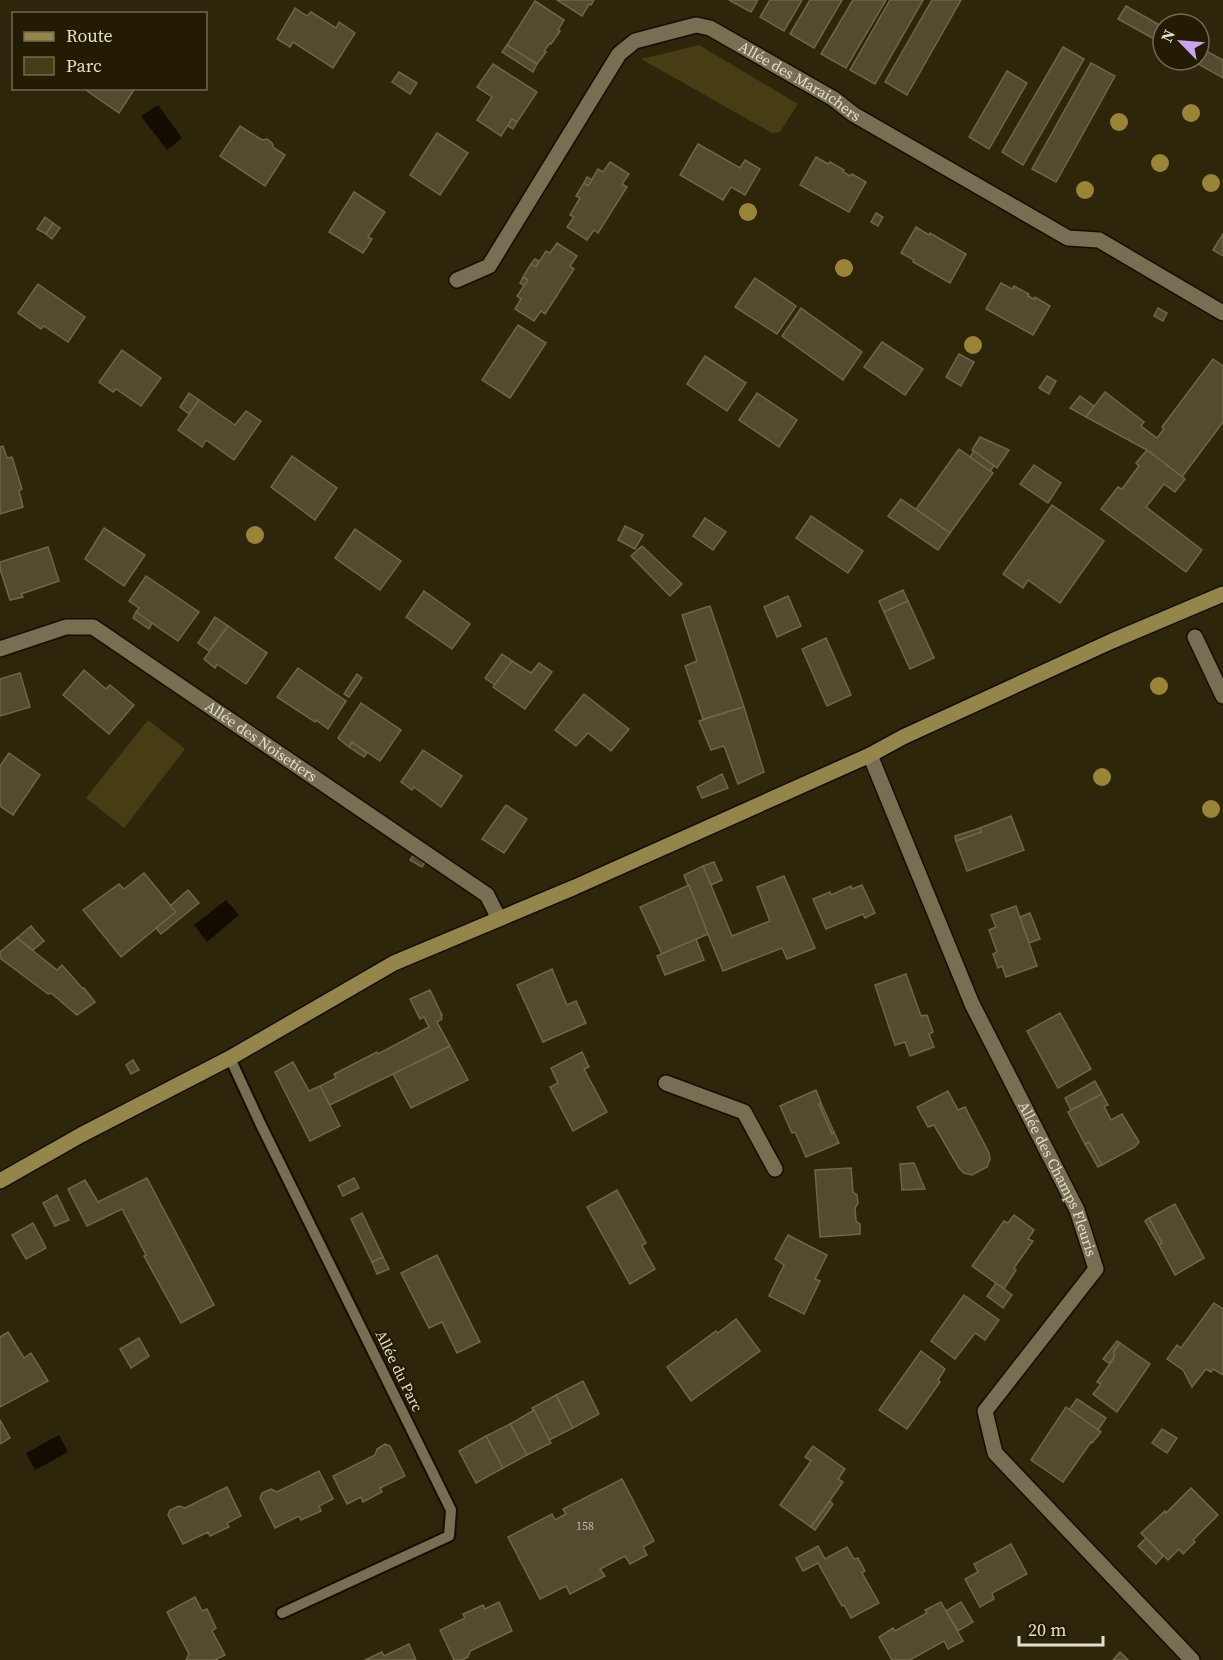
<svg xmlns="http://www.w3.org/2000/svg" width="1223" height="1660" viewBox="0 0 1223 1660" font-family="'Source Serif 4',serif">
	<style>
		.green { fill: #473d14 }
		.water { fill: #130c00 }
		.building { fill: #524b2f; stroke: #6d6649; stroke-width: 1.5 }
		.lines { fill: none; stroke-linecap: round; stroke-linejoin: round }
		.service-casing { stroke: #150e00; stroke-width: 14 }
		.minor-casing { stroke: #150e00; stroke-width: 18 }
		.secondary-casing { stroke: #150e00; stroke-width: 18 }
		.service { stroke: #776f52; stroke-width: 10 }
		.minor { stroke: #776f52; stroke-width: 15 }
		.secondary { stroke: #94854b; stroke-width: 15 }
		.tree { fill: #998535 }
		.labels { text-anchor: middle; stroke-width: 4.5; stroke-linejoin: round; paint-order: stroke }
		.number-label { font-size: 12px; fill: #bfbaa7 }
		.street-label { font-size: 15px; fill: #e3dfcf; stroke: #231c02 }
	</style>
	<rect width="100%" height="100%" fill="#2d260a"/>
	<g class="green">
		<path d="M699,45L798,104L780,132L772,133L641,59Z"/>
		<path d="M148,720L185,749L124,828L86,798Z"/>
	</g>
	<g class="water">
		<path d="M158,105L182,138L167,150L141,116Z"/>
		<path d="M226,900L239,915L207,942L194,925Z"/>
		<path d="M59,1435L68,1452L35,1470L26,1453Z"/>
	</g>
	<g class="building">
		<path d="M557,0H594L591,5L589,4L582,16Z"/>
		<path d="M729,0H758L751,12Z"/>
		<path d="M770,0H802L784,31L760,17Z"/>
		<path d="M810,0H842L814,48L790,34Z"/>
		<path d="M853,0H886L846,68L821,54Z"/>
		<path d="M890,0H923L875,84L850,70Z"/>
		<path d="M932,0H961L907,95L885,82Z"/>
		<path d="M535,1L564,20L558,30L560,31L551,44L550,43L544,51L546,52L537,64L507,45Z"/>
		<path d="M1126,6L1163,27V44L1118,19Z"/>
		<path d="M295,8L307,16L311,12L336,28L339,22L355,33L333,68L293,42L290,47L277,39Z"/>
		<path d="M507,45L537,64L533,72L502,52Z"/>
		<path d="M1063,47L1084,59L1023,165L1002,152Z"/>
		<path d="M1199,47L1223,60V78L1191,60H1199Z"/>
		<path d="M1091,63L1115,76L1056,182L1032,169Z"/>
		<path d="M493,64L537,92L517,122L512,119L501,136L477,120L492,97L477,87Z"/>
		<path d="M1007,71L1027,83L989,149L969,137Z"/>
		<path d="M399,72L417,83L410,94L392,82Z"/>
		<path d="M83,88H135L119,113Z"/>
		<path d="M512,119L517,122L513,129L508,126Z"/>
		<path d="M240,126L262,140L267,139L272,143L274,148L285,155L265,186L220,156Z"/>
		<path d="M437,133L468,153L440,195L410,175Z"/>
		<path d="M698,144L740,168L745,160L760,169L745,195L731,187L723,200L680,175Z"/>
		<path d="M816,157L828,164L830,162L844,170L843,172L850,176L852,174L866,182L849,212L800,185Z"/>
		<path d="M610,162L629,174L622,184L627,187L598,233L594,230L587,240L567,227L574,217L570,215L580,198L576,196L584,183L588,186L598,169L603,172Z"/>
		<path d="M587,177L592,180L588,186L584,183Z"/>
		<path d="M354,192L385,212L368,237L372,239L363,253L329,232Z"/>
		<path d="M876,213L883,217L878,226L871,222Z"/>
		<path d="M45,217L53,223L46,234L37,229Z"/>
		<path d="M53,223L60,228L52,239L46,234Z"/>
		<path d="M916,227L929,235L930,233L966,254L950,283L913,262L914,260L901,253Z"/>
		<path d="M1223,234V256L1213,250Z"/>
		<path d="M557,243L577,256L570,266L574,269L545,314L541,311L534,321L515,309L521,299L517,296L528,280L523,277L531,264L536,267L546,251L550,253Z"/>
		<path d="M535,259L539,261L536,267L531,264Z"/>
		<path d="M523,277L528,280L524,286L520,283Z"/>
		<path d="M755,278L796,306L777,334L735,307Z"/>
		<path d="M1001,283L1012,289L1014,286L1029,294L1028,296L1034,299L1035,297L1050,306L1033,335L986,309Z"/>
		<path d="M38,284L85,317L68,342L44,326L41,329L18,313Z"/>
		<path d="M801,308L862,352L843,380L782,336Z"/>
		<path d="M1158,308L1167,313L1163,321L1154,316Z"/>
		<path d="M518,325L546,343L510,398L482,380Z"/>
		<path d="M882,342L923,369L905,395L864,367Z"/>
		<path d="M122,350L161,378L141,406L116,389L113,392L99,382Z"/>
		<path d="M959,354L974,362L961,386L946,377Z"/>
		<path d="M705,356L746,383L727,411L687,384Z"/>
		<path d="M1213,359L1223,366V422L1182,477L1147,450L1086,417L1105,392L1144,422L1141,426L1157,438L1164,429L1162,427Z"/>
		<path d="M1047,376L1056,381L1049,394L1039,388Z"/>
		<path d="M189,393L199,400L189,414L180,407Z"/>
		<path d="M757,393L797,420L779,447L739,420Z"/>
		<path d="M1080,396L1094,406L1086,417L1070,408Z"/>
		<path d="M199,400L235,425L246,411L261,421L234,460L206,440L202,447L178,430Z"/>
		<path d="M980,437L1009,450L997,468L972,450Z"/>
		<path d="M3,446L7,458L12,457L22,489L19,491L23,507L0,514V447Z"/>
		<path d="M959,449L993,473L950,533L916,509Z"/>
		<path d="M1147,450L1185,479L1175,492L1164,484L1146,507L1202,550L1186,572L1101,509L1118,487L1122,489L1139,466L1136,463Z"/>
		<path d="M974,451L994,466L990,471L970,457Z"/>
		<path d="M292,456L337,488L315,520L271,487Z"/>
		<path d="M1034,465L1061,483L1048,503L1020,484Z"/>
		<path d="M901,499L950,533L938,550L888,516Z"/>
		<path d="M1052,505L1104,541L1060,603L1028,580L1023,588L1003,574Z"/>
		<path d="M811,516L863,551L848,573L796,538Z"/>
		<path d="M705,518L726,532L713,550L693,536Z"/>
		<path d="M625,526L643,535L635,549L618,540Z"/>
		<path d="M104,528L145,555L124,586L85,559Z"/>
		<path d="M355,529L401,561L380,590L335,558Z"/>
		<path d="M642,546L682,584L670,596L631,556Z"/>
		<path d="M48,547L59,581L21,594L23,597L10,600L0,569V562Z"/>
		<path d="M146,576L199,612L178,641L136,612L139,608L129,601Z"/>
		<path d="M903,590L908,601L884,612L879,601Z"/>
		<path d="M424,591L470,624L452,649L406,617Z"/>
		<path d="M788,596L801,626L777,637L764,607Z"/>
		<path d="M908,601L934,658L910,669L884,612Z"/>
		<path d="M710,606L744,707L703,719L685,666L697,661L682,615Z"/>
		<path d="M136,612L152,623L149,629L133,618Z"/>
		<path d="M215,617L228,626L209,651L198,643Z"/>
		<path d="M228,626L267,653L246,684L217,664L215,668L204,659Z"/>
		<path d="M826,638L851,695L827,706L802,649Z"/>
		<path d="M502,654L512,661L495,685L485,678Z"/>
		<path d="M512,661L531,673L539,663L552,672L525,709L493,687Z"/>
		<path d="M298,668L346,701L328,729L316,720L315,722L277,697Z"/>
		<path d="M84,670L106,689L110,685L134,705L109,734L63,695Z"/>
		<path d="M20,673L30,707L0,716V679Z"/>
		<path d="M357,674L362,678L349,697L344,694Z"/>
		<path d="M584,694L629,729L611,751L588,733L576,746L555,730Z"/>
		<path d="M361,703L401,730L380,761L352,742L349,747L338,738Z"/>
		<path d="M744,707L764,772L738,784L724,746L711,750L699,721Z"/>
		<path d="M352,742L367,753L364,757L349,747Z"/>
		<path d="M423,750L462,776L441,807L414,787L412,790L401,782Z"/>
		<path d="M9,753L40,775L13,815L0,806V766Z"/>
		<path d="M722,774L728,788L702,798L697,787Z"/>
		<path d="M506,805L527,819L504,853L482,839Z"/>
		<path d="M1011,816L1024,850L967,871L956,841L981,832L980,828Z"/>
		<path d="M980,828L981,832L956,841L955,836Z"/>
		<path d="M415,853L426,861L422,867L410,860Z"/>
		<path d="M714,862L722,880L711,885L703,866Z"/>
		<path d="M703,866L732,936L770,921L757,887L784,876L815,948L787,959L782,948L723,971L684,875Z"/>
		<path d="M144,873L176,912L121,957L83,910L119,884L124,889Z"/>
		<path d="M689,885L708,934L662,954L640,907Z"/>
		<path d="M862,885L875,913L865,918L863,914L826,929L813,899L830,892L831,895L851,886L852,889Z"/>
		<path d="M188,890L199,903L161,934L156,928L176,912L170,906Z"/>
		<path d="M1016,906L1037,966L1006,977L1002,966L998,968L993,954L997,952L989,930L996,927L991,915Z"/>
		<path d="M1030,913L1040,939L1029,943L1020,917Z"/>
		<path d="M31,926L44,941L33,950L17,938Z"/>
		<path d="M17,938L57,970L62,965L83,989L84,988L95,1002L77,1015L51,993L48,994L0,958V952Z"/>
		<path d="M696,939L704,960L665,975L657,956Z"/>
		<path d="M552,969L567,1005L576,1001L586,1023L543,1042L517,985Z"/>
		<path d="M906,974L921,1016L927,1015L933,1032L929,1034L934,1047L910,1056L905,1042L895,1045L875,985Z"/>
		<path d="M430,990L442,1015H441L442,1019L437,1022L450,1046L330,1105L320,1086L336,1078L334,1074L377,1052L378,1054L429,1027L424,1017L420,1019L410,999Z"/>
		<path d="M1060,1013L1091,1069L1058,1088L1027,1031Z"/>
		<path d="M450,1046L468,1080L411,1108L393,1074Z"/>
		<path d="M582,1052L589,1067L584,1069L607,1112L573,1131L550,1087L558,1083L551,1068Z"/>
		<path d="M133,1060L139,1070L131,1074L126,1065Z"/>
		<path d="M293,1062L309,1091L320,1086L340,1126L310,1141L275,1072Z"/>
		<path d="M1095,1081L1102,1094L1071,1110L1065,1098Z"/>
		<path d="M816,1090L821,1103L819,1104L832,1134L834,1132L839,1143L806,1157L795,1132L792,1133L780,1106Z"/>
		<path d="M948,1091L958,1110L965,1107L989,1153L990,1159L987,1167L972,1175L964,1173L959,1168L934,1125L928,1127L917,1107Z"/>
		<path d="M1102,1094L1108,1105L1104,1106L1111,1120L1122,1114L1139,1142L1135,1147L1102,1165L1089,1142L1085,1144L1068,1112Z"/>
		<path d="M821,1103L834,1132L832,1134L819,1104Z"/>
		<path d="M1089,1142L1102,1165L1098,1167L1085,1144Z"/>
		<path d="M914,1163L925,1189L902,1190L900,1164Z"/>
		<path d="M851,1168L853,1192L857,1195L858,1203L855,1208L856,1221L860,1224V1234L820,1237L815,1170Z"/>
		<path d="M147,1178L214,1305L181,1323L144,1256L146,1255L122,1209L87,1226L68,1189L85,1180L98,1202Z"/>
		<path d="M354,1178L359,1188L343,1196L338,1186Z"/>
		<path d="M617,1190L646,1243L642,1246L655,1269L630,1284L587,1207Z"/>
		<path d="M57,1195L69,1220L55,1226L43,1203Z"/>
		<path d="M1175,1204L1204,1258L1175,1275L1159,1245L1162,1243L1149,1218Z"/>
		<path d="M362,1213L383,1257L372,1262L351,1219Z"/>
		<path d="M1014,1215L1034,1230L1028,1239L1033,1241L1014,1268L1016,1270L1004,1289L972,1266L1004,1221L1008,1223Z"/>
		<path d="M1149,1218L1162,1243L1159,1245L1145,1221Z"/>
		<path d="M33,1223L46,1248L26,1259L12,1235Z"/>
		<path d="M788,1235L827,1255L815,1279L820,1281L804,1314L769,1296L784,1265L775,1259Z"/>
		<path d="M437,1255L480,1342L457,1353L442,1322L429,1328L401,1273Z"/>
		<path d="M383,1257L389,1269L377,1274L372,1262Z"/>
		<path d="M996,1283L1012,1295L1003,1308L987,1296Z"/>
		<path d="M964,1295L999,1320L985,1340L975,1333L955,1359L931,1341Z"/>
		<path d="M1214,1303L1223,1309V1375L1213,1369L1211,1372L1206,1369L1192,1387L1183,1370L1167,1359L1177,1345L1181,1348Z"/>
		<path d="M736,1319L760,1351L691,1401L667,1367L716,1331L718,1333Z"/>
		<path d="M8,1332L24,1358L31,1353L48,1381L0,1407V1337Z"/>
		<path d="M139,1338L149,1356L131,1368L120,1349Z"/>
		<path d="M1117,1341L1120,1343L1114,1351V1358L1109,1363L1103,1359Z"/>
		<path d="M1120,1343L1150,1364L1117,1412L1093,1394L1101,1384L1097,1382L1114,1358V1351Z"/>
		<path d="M921,1351L945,1369L938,1380L940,1382L907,1429L879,1410Z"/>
		<path d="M583,1381L599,1414L573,1428L556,1395Z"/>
		<path d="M556,1395L573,1428L549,1440L532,1408Z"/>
		<path d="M1077,1399L1106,1418L1098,1430L1069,1410Z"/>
		<path d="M1066,1407L1101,1432L1092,1443L1091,1442L1063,1482L1031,1460Z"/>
		<path d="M534,1410L551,1443L527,1455L510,1424Z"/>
		<path d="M0,1420L10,1438L0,1444Z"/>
		<path d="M510,1424L527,1455L503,1468L486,1436Z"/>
		<path d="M1162,1429L1177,1438L1167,1453L1152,1443Z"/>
		<path d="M486,1436L503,1468L476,1483L459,1451Z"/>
		<path d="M385,1444L390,1446L405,1476L380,1488L382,1492L363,1502L361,1497L347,1504L333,1476L375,1455L377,1449Z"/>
		<path d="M813,1446L845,1469L838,1479L843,1482L811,1527L780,1505L811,1461L805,1457Z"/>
		<path d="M319,1471L333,1499L319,1506L321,1511L301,1520L299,1516L275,1528L260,1498L262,1493L271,1489L277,1492Z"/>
		<path d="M622,1479L654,1541L643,1547L647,1555L630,1564L625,1556L600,1569L605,1576L570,1594L566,1586L540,1599L508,1537L552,1514L555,1520L566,1514L563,1509Z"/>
		<path d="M227,1487L241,1516L227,1523L229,1527L210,1536L208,1532L183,1544L168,1515L170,1510L179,1506L185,1508Z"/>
		<path d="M1191,1488L1218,1515L1193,1540L1195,1542L1183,1554L1179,1549L1168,1560L1141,1533L1165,1511L1166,1513Z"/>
		<path d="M830,1501L833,1504L815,1530L811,1527Z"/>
		<path d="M1146,1538L1163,1556L1156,1564L1138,1546Z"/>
		<path d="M1011,1544L1027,1574L992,1593L994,1599L980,1607L965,1579L978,1572L974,1564Z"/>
		<path d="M818,1546L825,1559L847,1547L854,1559L858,1558L865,1571L862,1573L879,1603L851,1618L844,1605L842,1606L818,1563L803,1571L796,1558Z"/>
		<path d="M195,1597L202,1611L207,1609L216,1628L212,1631L225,1655L215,1660H186L189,1654L167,1612Z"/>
		<path d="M499,1602L512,1631L470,1651L468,1657L462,1660H454L440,1630L465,1618L463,1614L483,1605L485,1609Z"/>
		<path d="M941,1602L963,1641L948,1649L944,1641L910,1660H892L879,1637L893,1628L895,1631L927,1613L925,1610Z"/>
		<path d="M961,1602L973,1622L958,1631L946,1611Z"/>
		<path d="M409,1644L416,1660H365L382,1652L384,1656Z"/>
		<path d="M1120,1652L1128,1660H1113Z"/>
	</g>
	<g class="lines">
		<g class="service-casing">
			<path id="service" d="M230,1058L260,1123L451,1510L449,1536L282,1613"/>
		</g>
		<g class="minor-casing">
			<g id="minor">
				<path id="s1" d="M457,280L489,266L619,54L635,41L696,25L710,28L834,99L853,114L1068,238L1099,240L1223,313"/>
				<path d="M1195,637L1223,696"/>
				<path id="s2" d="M0,649L66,627H93L487,895L499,919"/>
				<path id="s3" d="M870,755L972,1004L1077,1210L1096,1269L985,1411L995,1453L1192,1660"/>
				<path d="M666,1083L744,1112L775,1169"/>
			</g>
		</g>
		<g class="secondary-casing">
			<path id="secondary" d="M0,1181L81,1135L230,1058L394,963L575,887L870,755L903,737L1112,641L1223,594"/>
		</g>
		<use href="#service" class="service"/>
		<use href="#minor" class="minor"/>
		<use href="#secondary" class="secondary"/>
	</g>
	<g class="tree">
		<circle cx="1191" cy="113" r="9"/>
		<circle cx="1119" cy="122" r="9"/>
		<circle cx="1160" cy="163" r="9"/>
		<circle cx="1211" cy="183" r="9"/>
		<circle cx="1085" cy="190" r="9"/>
		<circle cx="748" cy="212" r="9"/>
		<circle cx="844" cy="268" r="9"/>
		<circle cx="973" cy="345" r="9"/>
		<circle cx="255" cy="535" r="9"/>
		<circle cx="1159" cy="686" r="9"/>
		<circle cx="1102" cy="777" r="9"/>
		<circle cx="1211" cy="809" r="9"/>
	</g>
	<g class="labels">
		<g class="number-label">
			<text x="585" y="1530">158</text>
		</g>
		<g class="street-label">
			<text dy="5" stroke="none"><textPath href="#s1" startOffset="486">Allée des Maraichers</textPath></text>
			<text dy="5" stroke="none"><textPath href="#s2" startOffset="300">Allée des Noisetiers</textPath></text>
			<text dy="5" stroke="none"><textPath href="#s3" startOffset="464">Allée des Champs Fleuris</textPath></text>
			<text transform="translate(399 1371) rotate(64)" y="5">Allée du Parc</text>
		</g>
	</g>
	<rect x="12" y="12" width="195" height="78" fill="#231c02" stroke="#706a54" stroke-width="1.5"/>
	<rect x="24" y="32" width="30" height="9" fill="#94854b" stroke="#706a54" stroke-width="1.5"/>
	<text x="66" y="42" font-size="18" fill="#e3dfcf">Route</text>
	<rect x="24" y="57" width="30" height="18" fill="#473d14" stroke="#706a54" stroke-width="1.5"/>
	<text x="66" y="72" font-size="18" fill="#e3dfcf">Parc</text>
	<g transform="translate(1181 42) rotate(295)"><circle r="28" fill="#231c02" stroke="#706a54" stroke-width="1.5"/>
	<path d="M0-4.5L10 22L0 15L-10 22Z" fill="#c7a6ef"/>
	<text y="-9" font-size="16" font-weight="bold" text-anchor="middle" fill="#e3dfcf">N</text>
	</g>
	<path d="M1019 1636v9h84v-9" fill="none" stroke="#e3dfcf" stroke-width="3"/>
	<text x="1028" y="1636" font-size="18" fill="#e3dfcf" stroke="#231c02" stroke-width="4.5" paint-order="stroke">20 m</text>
</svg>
